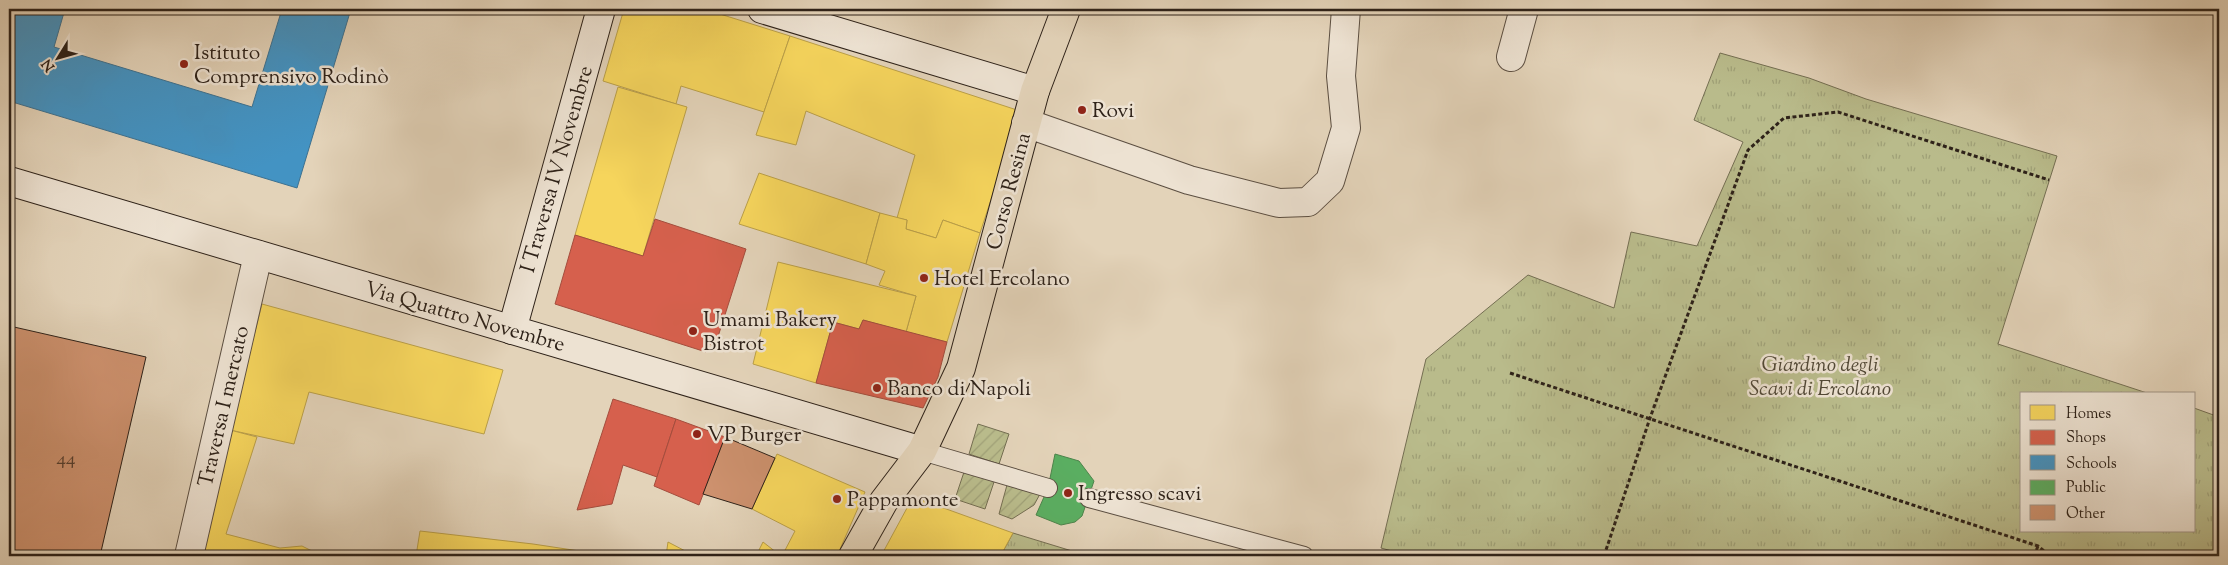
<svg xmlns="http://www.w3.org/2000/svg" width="2228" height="565" viewBox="0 0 2228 565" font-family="'Sorts Mill Goudy',serif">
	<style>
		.park { fill: url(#park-tufts); stroke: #746e52 }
		.garden { fill: url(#garden-furrows); stroke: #746e52 }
		.homes { fill: #f6d55c; stroke: #ba9f48 }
		.shops { fill: #d6604d; stroke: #a44d3d }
		.schools { fill: #4393c3; stroke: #3d7190 }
		.public { fill: #5aae61; stroke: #4d844b }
		.building { fill: #cd916e; stroke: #2e2219 }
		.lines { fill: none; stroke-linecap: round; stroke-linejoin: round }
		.lane-casing { stroke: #5b4e41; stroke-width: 20 }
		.street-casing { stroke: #5b4e41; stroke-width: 30 }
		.secondary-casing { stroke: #2e2219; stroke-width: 30 }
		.primary-casing { stroke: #2e2219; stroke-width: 30 }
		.path { stroke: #2e2219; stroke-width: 3; stroke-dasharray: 4 2.5; stroke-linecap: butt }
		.lane { stroke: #ede2d2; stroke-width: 18 }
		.street { stroke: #ede2d2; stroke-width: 28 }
		.secondary { stroke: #ede2d2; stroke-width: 28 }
		.primary { stroke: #e3d3b9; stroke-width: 28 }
		.poi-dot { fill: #8f2418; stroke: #ede2d2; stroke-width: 2 }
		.labels { text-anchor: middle; stroke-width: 5; stroke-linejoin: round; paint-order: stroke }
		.number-label { font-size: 19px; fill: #563e2e }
		.poi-label { font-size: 21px; fill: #2e2219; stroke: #ede2d2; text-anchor: start }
		.street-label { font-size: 21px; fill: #2e2219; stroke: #ede2d2 }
		.park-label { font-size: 21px; font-style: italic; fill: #514836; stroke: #ede2d2 }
	</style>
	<defs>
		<pattern id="park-tufts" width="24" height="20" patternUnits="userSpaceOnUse" patternTransform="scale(1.25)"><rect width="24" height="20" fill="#b9bb8b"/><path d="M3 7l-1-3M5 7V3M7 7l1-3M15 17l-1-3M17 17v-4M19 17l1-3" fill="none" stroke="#9fa077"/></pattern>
		<pattern id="garden-furrows" width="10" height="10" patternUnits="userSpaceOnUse" patternTransform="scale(1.25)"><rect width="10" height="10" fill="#b9bb8b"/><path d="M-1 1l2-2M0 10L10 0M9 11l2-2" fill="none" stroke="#9fa077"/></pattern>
	</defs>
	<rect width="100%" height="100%" fill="#e3d3b9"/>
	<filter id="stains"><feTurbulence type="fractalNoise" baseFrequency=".004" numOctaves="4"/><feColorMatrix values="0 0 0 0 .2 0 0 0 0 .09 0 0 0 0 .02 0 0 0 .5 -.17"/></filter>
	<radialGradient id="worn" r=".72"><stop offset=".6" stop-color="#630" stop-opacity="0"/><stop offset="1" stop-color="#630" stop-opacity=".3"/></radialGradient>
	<g class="park">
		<path d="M1720,53L1809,78L1866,99L2057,156L1998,344L2150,394H2022V531H2194V408L2219,417V556H1410L1381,548L1426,359L1528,275L1614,308L1631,232L1697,246L1743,142L1694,120Z"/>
		<path d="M1013,533L1072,551L1070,556H989L991,552L1001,555Z"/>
	</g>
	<g class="garden">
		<path d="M978,424L1009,434L999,464L969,454Z"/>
		<path d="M965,469L995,479L985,509L955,499Z"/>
		<path d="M1007,485L1040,494L1034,505L1012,519L999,514Z"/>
	</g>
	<g class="homes">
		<path d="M624,9H704L790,36L764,112L681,86L676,104L603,81Z"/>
		<path d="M790,36L1020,111L980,233L943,220L936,238L906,229L907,220L897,218L915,155L806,111L796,145L756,135Z"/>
		<path d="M618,87L687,107L643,256L575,235Z"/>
		<path d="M759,173L880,213L866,264L739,224Z"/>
		<path d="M880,213L907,220L906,229L936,238L943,220L980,233L947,342L906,332L916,296L879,285L885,271L866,264Z"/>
		<path d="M778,262L916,296L906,332L863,320L859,329L833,322L816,383L753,364Z"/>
		<path d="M262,304L503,370L484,434L309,392L294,444L230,430Z"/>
		<path d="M230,430L257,437L226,534L280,548L302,546L314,552L334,556H203Z"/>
		<path d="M777,454L865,492L837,556H782L795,531L752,509Z"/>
		<path d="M913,497L1013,533L1001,555L991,552L989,556H881Z"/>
		<path d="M420,531L533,544L586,552L585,556H416Z"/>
		<path d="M668,542L691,554L689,556H666Z"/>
		<path d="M763,542L781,556H756Z"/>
	</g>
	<g class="shops">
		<path d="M655,219L746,249L715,346L709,344L706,352L555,304L575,235L643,256Z"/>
		<path d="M863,320L947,342L938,377L923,408L816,383L833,322L859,329Z"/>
		<path d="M613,399L676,419L657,477L623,465L612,504L577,510Z"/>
		<path d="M676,419L725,437L699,505L654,486Z"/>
	</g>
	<path class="schools" d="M9,9H65L54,47L252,107L282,9H351L297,188L9,101Z"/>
	<path class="public" d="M1055,454L1079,461L1094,481L1082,516L1075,522L1061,525L1036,515L1048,488Z"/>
	<g class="building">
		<path d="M14,327L146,357L100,556H9V351Z"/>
		<path d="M725,437L775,458L752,509L703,494Z"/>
	</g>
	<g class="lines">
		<g class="lane-casing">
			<g id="lane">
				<path d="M922,451L1048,488"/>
				<path d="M1089,498L1304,556"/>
			</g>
		</g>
		<g class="street-casing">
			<g id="street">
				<path d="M1511,57L1524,9"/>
				<path d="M1026,123L1189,180L1279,203L1308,202L1330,181L1346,128L1341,76L1346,9"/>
				<path d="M189,556L258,255"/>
			</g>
		</g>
		<g class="secondary-casing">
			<g id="secondary">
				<path d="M762,9L1035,91"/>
				<path d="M9,181L922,451"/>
				<path d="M512,330L601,9"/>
			</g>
		</g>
		<g class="primary-casing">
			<path id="primary" d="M853,556L884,501L922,451L961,368L1035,91L1066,9"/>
		</g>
		<g class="path">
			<path d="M1510,373L2038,546L2050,556"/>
			<path d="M1604,556L1650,418L1748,150L1784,118L1838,112L2049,180"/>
			<path d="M2034,556L2038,546"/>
		</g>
		<use href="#lane" class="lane"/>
		<use href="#street" class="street"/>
		<use href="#secondary" class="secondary"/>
		<use href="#primary" class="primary"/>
	</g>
	<g class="poi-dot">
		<circle cx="184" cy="64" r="5"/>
		<circle cx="1082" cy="110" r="5"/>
		<circle cx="924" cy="278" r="5"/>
		<circle cx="693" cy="331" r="5"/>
		<circle cx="877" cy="388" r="5"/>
		<circle cx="697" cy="434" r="5"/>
		<circle cx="1068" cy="493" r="5"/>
		<circle cx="837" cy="499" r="5"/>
	</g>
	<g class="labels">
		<g class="number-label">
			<text x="66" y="464">44</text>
		</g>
		<g class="poi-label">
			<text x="194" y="59">Istituto<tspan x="194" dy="24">Comprensivo Rodinò</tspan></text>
			<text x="1092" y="117">Rovi</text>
			<text x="934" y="285">Hotel Ercolano</text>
			<text x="703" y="326">Umami Bakery<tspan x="703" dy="24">Bistrot</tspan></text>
			<text x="887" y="395">Banco di Napoli</text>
			<text x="707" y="441">VP Burger</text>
			<text x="1078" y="500">Ingresso scavi</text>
			<text x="847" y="506">Pappamonte</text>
		</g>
		<g class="street-label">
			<text transform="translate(556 169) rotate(-74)" y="7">I Traversa IV Novembre</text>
			<text transform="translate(1008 191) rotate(-75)" y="7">Corso Resina</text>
			<text transform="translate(465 316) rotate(16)" y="7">Via Quattro Novembre</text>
			<text transform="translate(223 406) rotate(-77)" y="7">Traversa I mercato</text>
		</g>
		<g class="park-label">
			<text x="1820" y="371">Giardino degli<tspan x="1820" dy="24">Scavi di Ercolano</tspan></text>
		</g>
	</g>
	<rect width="2228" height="565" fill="none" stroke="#e3d3b9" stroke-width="30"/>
	<rect x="10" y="10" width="2208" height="545" fill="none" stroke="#2e2219" stroke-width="2.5"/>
	<rect x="15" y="15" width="2198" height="535" fill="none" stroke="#2e2219"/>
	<rect x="2020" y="392" width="175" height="140" fill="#ede2d2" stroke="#a19588"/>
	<rect x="2030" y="405" width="25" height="15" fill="#f6d55c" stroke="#a19588"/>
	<text x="2066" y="418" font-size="15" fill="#2e2219">Homes</text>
	<rect x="2030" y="430" width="25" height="15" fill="#d6604d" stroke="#a19588"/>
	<text x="2066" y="442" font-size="15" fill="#2e2219">Shops</text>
	<rect x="2030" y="455" width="25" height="15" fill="#4393c3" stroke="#a19588"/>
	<text x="2066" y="468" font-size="15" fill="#2e2219">Schools</text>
	<rect x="2030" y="480" width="25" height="15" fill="#5aae61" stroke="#a19588"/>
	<text x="2066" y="492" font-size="15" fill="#2e2219">Public</text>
	<rect x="2030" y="505" width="25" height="15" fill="#cd916e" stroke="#a19588"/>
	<text x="2066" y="518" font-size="15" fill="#2e2219">Other</text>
	<g transform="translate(58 58) rotate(233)" stroke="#ede2d2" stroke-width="4" paint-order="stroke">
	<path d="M0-4L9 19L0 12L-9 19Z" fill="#2e2219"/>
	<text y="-8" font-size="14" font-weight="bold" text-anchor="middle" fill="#2e2219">N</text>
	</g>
	<rect width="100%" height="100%" filter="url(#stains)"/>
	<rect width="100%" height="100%" fill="url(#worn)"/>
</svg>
